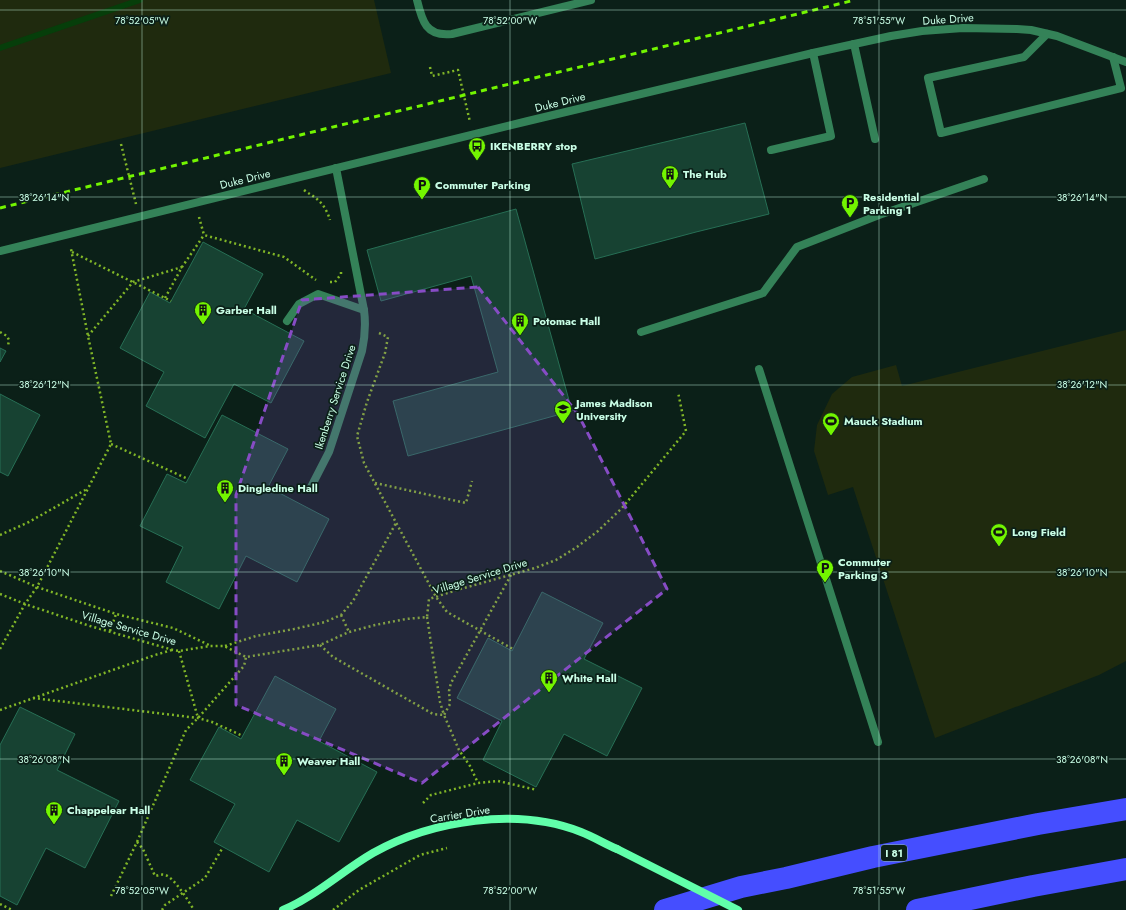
<svg xmlns="http://www.w3.org/2000/svg" width="1126" height="910" viewBox="0 0 1126 910" font-family="Jost,sans-serif">
	<style>
		.green { fill: #1f2a0e }
		.lines { fill: none; stroke-linecap: round; stroke-linejoin: round }
		.stream { stroke: #063e0a; stroke-width: 6 }
		.building { fill: #174232; stroke: #276f55 }
		.path { stroke: #81b627; stroke-width: 2.5; stroke-dasharray: 2 3; stroke-linecap: butt }
		.lane { stroke: #348258; stroke-width: 8 }
		.street { stroke: #348258; stroke-width: 8 }
		.secondary { stroke: #61ffaa; stroke-width: 8 }
		.highway { stroke: #454eff; stroke-width: 22 }
		.rail { stroke: #73f500; stroke-width: 3; stroke-dasharray: 6 5; stroke-linecap: butt }
		.secondary-bridge { stroke: #61ffaa; stroke-width: 8 }
		.marked { fill: #874cc5; fill-opacity: 0.2; stroke: #874cc5; stroke-width: 3; stroke-dasharray: 8 5; stroke-linejoin: round }
		.ticks { fill: none; stroke: #caffe7; stroke-width: 1; stroke-opacity: 0.45 }
		.labels { text-anchor: middle; stroke-width: 3.5; stroke-linejoin: round; paint-order: stroke }
		.shield { fill: #0b2018; stroke: #91bca9; stroke-width: 1 }
		.shield-label { font-size: 10px; font-weight: bold; fill: #caffe7 }
		.street-label { font-size: 11px; fill: #caffe7; stroke: #0b2018 }
		.poi-label { font-size: 11px; font-weight: bold; fill: #caffe7; stroke: #0b2018; text-anchor: start }
		.ticks-label { font-size: 10px; text-anchor: middle; fill: #caffe7; stroke: #0b2018; stroke-width: 3.5; stroke-linejoin: round; paint-order: stroke }
	</style>
	<rect width="100%" height="100%" fill="#0b2018"/>
	<g class="green">
		<path d="M0,0H374L391,73L0,168Z"/>
		<path d="M1126,330V661L1099,675L935,738L853,487L828,495L814,451L817,425L832,394L852,377L896,365L902,386Z"/>
	</g>
	<g class="lines">
		<path class="stream" d="M0,48L140,0"/>
	</g>
	<g class="building">
		<path d="M745,123L769,214L696,232L595,259L572,164Z"/>
		<path d="M516,209L572,411L408,456L393,401L498,372L471,276L381,301L367,250Z"/>
		<path d="M203,242L263,274L244,309L304,341L271,403L234,384L205,438L146,406L164,372L120,348L150,292L170,303Z"/>
		<path d="M0,348L6,351L0,362Z"/>
		<path d="M0,394L40,415L8,476L0,472Z"/>
		<path d="M222,415L288,449L268,487L329,519L297,582L246,556L219,609L166,582L183,547L140,526L167,474L186,483Z"/>
		<path d="M542,592L603,623L584,659L642,688L607,756L564,734L536,787L483,760L502,721L457,698L488,638L512,651Z"/>
		<path d="M275,676L336,709L319,741L377,772L339,842L297,820L269,872L214,842L235,804L190,780L219,727L241,739Z"/>
		<path d="M20,707L75,734L57,770L119,801L85,868L46,848L17,905L0,896V745Z"/>
	</g>
	<g class="lines">
		<g class="path">
			<path d="M430,67L432,76L458,70L470,122"/>
			<path d="M121,144L136,204"/>
			<path d="M304,190C309,194 314,196 318,200C324,205 328,213 330,220"/>
			<path d="M199,217L204,235L284,257L316,280"/>
			<path d="M72,252L171,301"/>
			<path d="M330,282H335L341,274V272"/>
			<path d="M165,298L182,267L204,235"/>
			<path d="M0,332L7,336L9,340L8,346"/>
			<path d="M379,333L388,337L385,353L367,402L357,436L364,463L436,597L447,612L513,649"/>
			<path d="M88,336L133,282L182,267"/>
			<path d="M111,444L188,479"/>
			<path d="M375,483L466,503L472,481"/>
			<path d="M0,535L29,522L87,489"/>
			<path d="M0,571L37,587L116,614L173,628L209,645"/>
			<path d="M0,594L25,604L90,626L173,650L179,651L210,646H224L246,657L320,645L349,632L375,625L406,619L427,617L429,599L457,590L535,568L556,560L577,547L598,531L622,508L686,431L678,392"/>
			<path d="M341,615L349,632"/>
			<path d="M427,617L440,702L444,715L450,704L449,691L451,683L511,575"/>
			<path d="M110,631L116,614"/>
			<path d="M320,645L333,657L433,714L444,715L459,750L470,766L478,783"/>
			<path d="M225,646L256,636L294,629L325,622L341,615L353,601L396,523"/>
			<path d="M0,649L25,604L37,587L111,444L88,336L71,249"/>
			<path d="M179,651L198,718"/>
			<path d="M33,698L198,718L212,722L243,736"/>
			<path d="M0,710L155,655L172,650"/>
			<path d="M423,803L431,795L478,783L498,781L537,790"/>
			<path d="M137,842L143,849L155,876C159,875 162,874 165,875C174,877 189,902 194,910"/>
			<path d="M111,896L137,842L186,730L198,718L244,666L246,657"/>
			<path d="M0,904L12,910"/>
			<path d="M162,910L165,905L205,878L223,847"/>
			<path d="M333,910L359,890L420,855L447,848"/>
		</g>
		<g class="lane">
			<path d="M417,0C422,21 426,37 452,34L591,0"/>
			<path d="M1047,34L1024,57L928,78L941,133L1121,88L1113,57"/>
			<path d="M854,44L875,139"/>
			<path d="M771,150L831,136L813,53"/>
			<path d="M287,321L299,304L318,294L364,310"/>
			<path d="M641,332L763,293L797,247L879,215L984,179"/>
			<path d="M759,369L878,742"/>
			<path d="M311,487L329,452L362,351C365,337 366,325 364,310L336,168"/>
		</g>
		<path class="street" d="M0,251L528,121L813,53L891,36L922,31L963,28L1017,29L1031,30L1057,36L1126,62"/>
		<path class="secondary" d="M283,910C316,896 342,871 373,853C432,820 517,807 581,832C594,837 605,844 617,849"/>
		<g class="highway">
			<path d="M665,910L741,887L786,878L873,857L1038,824L1126,809"/>
			<path d="M917,910L1033,886L1126,869"/>
		</g>
		<path class="rail" d="M0,208L855,0"/>
		<path class="secondary-bridge" d="M617,849L738,910"/>
	</g>
	<path class="marked" d="M478,287L578,414L667,589L422,783L236,705V495L302,300Z"/>
	<path class="ticks" d="M142,0V910M510,0V910M879,0V910M0,10H1126M0,197H1126M0,385H1126M0,572H1126M0,759H1126"/>
	<defs>
		<g id="bus-pin" transform="scale(0.9)"><path d="M0 17L-7.5 6A9.5 9.5 0 1 1 7.5 6Z" fill="#73f500" stroke="#0b2018"/><path d="M-5-6H5V4H4V6H2V4H-2V6H-4V4H-5ZM-3.5-4V0h7V-4ZM-3.5 1.2v1.5H-2V1.2ZM2 1.2v1.5H3.5V1.2Z" fill="#111"/></g>
		<g id="building-pin" transform="scale(0.9)"><path d="M0 17L-7.5 6A9.5 9.5 0 1 1 7.5 6Z" fill="#73f500" stroke="#0b2018"/><path d="M-4-6H4V6H1V3H-1V6H-4ZM-2.5-4.3h1.7v1.8h-1.7ZM.8-4.3h1.7v1.8H.8ZM-2.5-1h1.7V.8h-1.7ZM.8-1h1.7V.8H.8Z" fill="#111"/></g>
		<g id="parking-pin" transform="scale(0.9)"><path d="M0 17L-7.5 6A9.5 9.5 0 1 1 7.5 6Z" fill="#73f500" stroke="#0b2018"/><path d="M-3.5-5.5H1a3.5 3.5 0 0 1 0 7H-1V5.5H-3.5ZM-1-3.4V-.6H.8a1.4 1.4 0 0 0 0-2.8Z" fill="#111"/></g>
		<g id="university-pin" transform="scale(0.9)"><path d="M0 17L-7.5 6A9.5 9.5 0 1 1 7.5 6Z" fill="#73f500" stroke="#0b2018"/><path d="M0-5L7-2L0 1L-7-2ZM-4 1L0 2.5L4 1V4Q0 6-4 4Z" fill="#111"/></g>
		<g id="stadium-pin" transform="scale(0.9)"><path d="M0 17L-7.5 6A9.5 9.5 0 1 1 7.5 6Z" fill="#73f500" stroke="#0b2018"/><path d="M0-5a6.5 5 0 1 0 0 10a6.5 5 0 1 0 0-10ZM-3.5-1.8h7v3.6h-7Z" fill="#111"/></g>
	</defs>
	<g fill-rule="evenodd">
		<use href="#bus-pin" x="477" y="146"/>
		<use href="#building-pin" x="670" y="174"/>
		<use href="#parking-pin" x="422" y="185"/>
		<use href="#parking-pin" x="850" y="203"/>
		<use href="#building-pin" x="203" y="310"/>
		<use href="#building-pin" x="520" y="321"/>
		<use href="#university-pin" x="563" y="409"/>
		<use href="#stadium-pin" x="831" y="421"/>
		<use href="#building-pin" x="225" y="488"/>
		<use href="#stadium-pin" x="999" y="532"/>
		<use href="#parking-pin" x="825" y="568"/>
		<use href="#building-pin" x="549" y="678"/>
		<use href="#building-pin" x="284" y="761"/>
		<use href="#building-pin" x="54" y="810"/>
	</g>
	<g class="labels">
		<rect class="shield" x="881" y="845" width="26" height="16" rx="3"/>
		<g class="shield-label">
			<text x="894" y="857">I 81</text>
		</g>
		<g class="street-label">
			<text transform="translate(948 19) rotate(-4)" y="4">Duke Drive</text>
			<text transform="translate(560 102) rotate(-14)" y="4">Duke Drive</text>
			<text transform="translate(245 179) rotate(-14)" y="4">Duke Drive</text>
			<text transform="translate(335 397) rotate(-72)" y="4">Ikenberry Service Drive</text>
			<text transform="translate(480 576) rotate(-17)" y="4">Village Service Drive</text>
			<text transform="translate(129 628) rotate(16)" y="4">Village Service Drive</text>
			<text transform="translate(460 814) rotate(-9)" y="4">Carrier Drive</text>
		</g>
		<g class="poi-label">
			<text x="490" y="150">IKENBERRY stop</text>
			<text x="683" y="178">The Hub</text>
			<text x="435" y="189">Commuter Parking</text>
			<text x="863" y="201">Residential<tspan x="863" dy="13">Parking 1</tspan></text>
			<text x="216" y="314">Garber Hall</text>
			<text x="533" y="325">Potomac Hall</text>
			<text x="576" y="407">James Madison<tspan x="576" dy="13">University</tspan></text>
			<text x="844" y="425">Mauck Stadium</text>
			<text x="238" y="492">Dingledine Hall</text>
			<text x="1012" y="536">Long Field</text>
			<text x="838" y="566">Commuter<tspan x="838" dy="13">Parking 3</tspan></text>
			<text x="562" y="682">White Hall</text>
			<text x="297" y="765">Weaver Hall</text>
			<text x="67" y="814">Chappelear Hall</text>
		</g>
	</g>
	<g class="ticks-label">
		<text x="142" y="24">78°52'05"W</text>
		<text x="510" y="24">78°52'00"W</text>
		<text x="879" y="24">78°51'55"W</text>
		<text x="44" y="201">38°26'14"N</text>
		<text x="1082" y="201">38°26'14"N</text>
		<text x="44" y="388">38°26'12"N</text>
		<text x="1082" y="388">38°26'12"N</text>
		<text x="44" y="576">38°26'10"N</text>
		<text x="1082" y="576">38°26'10"N</text>
		<text x="44" y="763">38°26'08"N</text>
		<text x="1082" y="763">38°26'08"N</text>
		<text x="142" y="894">78°52'05"W</text>
		<text x="510" y="894">78°52'00"W</text>
		<text x="879" y="894">78°51'55"W</text>
	</g>
</svg>
